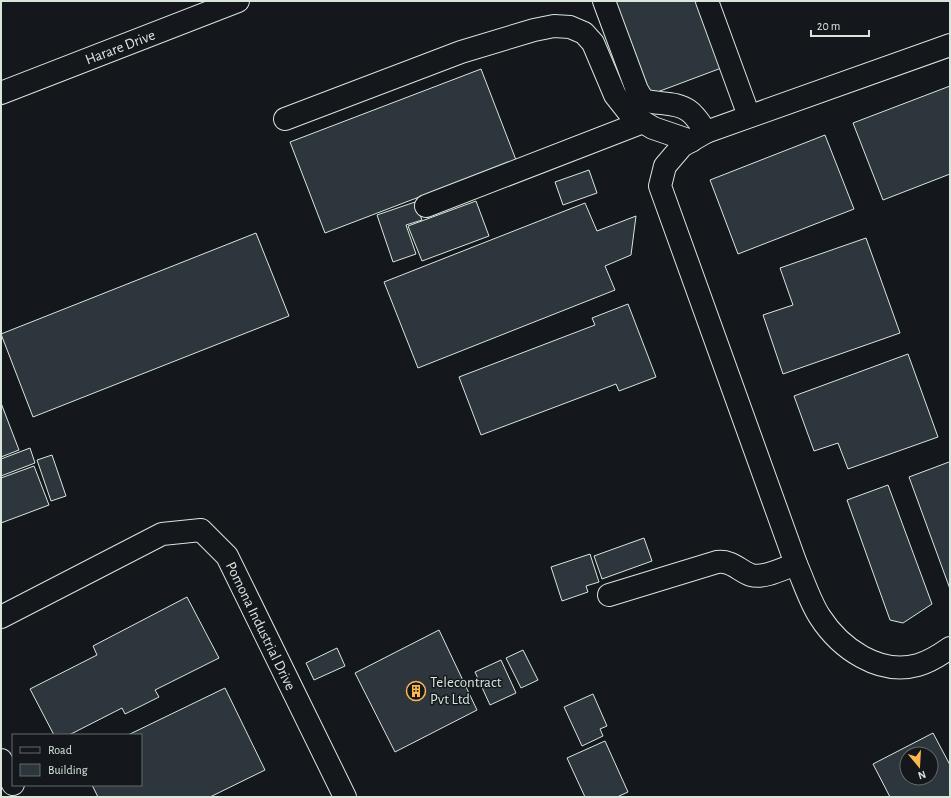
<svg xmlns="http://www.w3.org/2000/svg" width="951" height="798" viewBox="0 0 951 798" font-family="'Alegreya Sans',sans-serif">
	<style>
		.building { fill: #2c363c; stroke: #d8e6dc; fill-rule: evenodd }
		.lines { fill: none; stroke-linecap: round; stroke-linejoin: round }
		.minor-casing { stroke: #d8e6dc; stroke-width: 24 }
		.major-casing { stroke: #d8e6dc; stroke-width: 24 }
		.minor { stroke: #14181c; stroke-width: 22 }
		.major { stroke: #14181c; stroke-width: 22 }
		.labels { text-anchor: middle; stroke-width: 3; stroke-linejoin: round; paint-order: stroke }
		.street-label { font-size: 15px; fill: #d8e6dc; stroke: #14181c }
		.poi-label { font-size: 15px; fill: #d8e6dc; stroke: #14181c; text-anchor: start }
	</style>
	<rect width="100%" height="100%" fill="#14181c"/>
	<g class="building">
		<path d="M610,1H699L724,67L644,97Z"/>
		<path d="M481,69L516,160L325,233L290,142Z"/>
		<path d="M950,86V174L883,200L853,123Z"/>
		<path d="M825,135L854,209L738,254L710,180Z"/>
		<path d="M589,170L597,193L563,205L555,182Z"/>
		<path d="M476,201L489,236L422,261L408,226Z"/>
		<path d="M415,202L422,220L406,225L416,254L393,262L377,215Z"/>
		<path d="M585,203L597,231L636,216L631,255L605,266L615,290L418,368L384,282Z"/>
		<path d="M256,233L289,316L33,417L1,334Z"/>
		<path d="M866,238L900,333L783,374L763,315L793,305L780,268Z"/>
		<path d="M628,304L656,377L619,391L616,384L481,435L459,377L595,325L592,318Z"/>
		<path d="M908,354L938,437L848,469L838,443L814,451L794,396Z"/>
		<path d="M1,403L19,450L1,457Z"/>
		<path d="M30,448L35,463L1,476V459Z"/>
		<path d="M52,455L66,496L51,501L37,460Z"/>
		<path d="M949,462L950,463V589L909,477Z"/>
		<path d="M34,466L49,505L1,523V478Z"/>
		<path d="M888,485L932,604L903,623L890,620L847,500Z"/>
		<path d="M644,538L652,561L602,579L594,556Z"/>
		<path d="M590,554L599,582L586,586L588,592L562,601L551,567Z"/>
		<path d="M187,597L219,658L155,690L159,697L125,714L122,708L69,735H54L30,689L97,655L93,646Z"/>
		<path d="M439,630L477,710L395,752L355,673Z"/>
		<path d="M337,648L345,666L314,680L306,663Z"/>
		<path d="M523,650L538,680L521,688L506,658Z"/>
		<path d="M501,660L516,693L490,705L475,672Z"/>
		<path d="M225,688L265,770L210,797H98L92,785H141V735H128Z"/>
		<path d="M593,694L607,726L600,729L603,736L582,746L564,707Z"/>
		<path d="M933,733L950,765V797H890L873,764ZM907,754H931V778H907Z"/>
		<path d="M605,741L628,792L617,797H585L567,758Z"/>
	</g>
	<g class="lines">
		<g class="minor-casing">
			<g id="minor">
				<path d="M604,1L637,90L643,100C658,105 676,101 689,111C696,116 701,125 706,132"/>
				<path d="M707,1L749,116"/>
				<path d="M950,45L706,132L682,146L665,166L660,186L796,564C804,582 810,602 820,617C840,648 879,676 918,665C929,662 940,655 950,648"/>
				<path d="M285,119L461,52L534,30L554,26L570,27L584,33L593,43L615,95L630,114L653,128L691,141"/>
				<path d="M426,206L643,122"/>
				<path d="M609,595L717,562C732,560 739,571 751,575C764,579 784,568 796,564"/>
				<path d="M1,617L162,534L201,530L227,556L345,797"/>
				<path d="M1,760L13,784"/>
			</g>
		</g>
		<g class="major-casing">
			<path id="major" d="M1,93L238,1"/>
		</g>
		<use href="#minor" class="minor"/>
		<use href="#major" class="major"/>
	</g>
	<defs>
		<g id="building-ring" transform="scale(1)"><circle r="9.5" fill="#14181c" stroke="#ffb74d" stroke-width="1.5"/><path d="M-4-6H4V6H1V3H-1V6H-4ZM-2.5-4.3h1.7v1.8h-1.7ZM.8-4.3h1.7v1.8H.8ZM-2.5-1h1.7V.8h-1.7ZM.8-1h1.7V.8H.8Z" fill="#ffb74d"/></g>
	</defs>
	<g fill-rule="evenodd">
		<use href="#building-ring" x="416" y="691"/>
	</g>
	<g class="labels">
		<g class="street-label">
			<text transform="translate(120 47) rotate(-21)" y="5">Harare Drive</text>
			<text transform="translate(261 626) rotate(64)" y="5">Pomona Industrial Drive</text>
		</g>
		<g class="poi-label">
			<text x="430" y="687">Telecontract<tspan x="430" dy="17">Pvt Ltd</tspan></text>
		</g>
	</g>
	<rect width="951" height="798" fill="none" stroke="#d8e6dc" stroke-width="4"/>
	<rect x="12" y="734" width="130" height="52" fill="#14181c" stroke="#626a69"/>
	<rect x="20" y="747" width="20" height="6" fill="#14181c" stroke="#626a69"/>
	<text x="48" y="754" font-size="12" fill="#d8e6dc">Road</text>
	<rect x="20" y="764" width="20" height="12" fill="#2c363c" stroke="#626a69"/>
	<text x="48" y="774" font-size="12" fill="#d8e6dc">Building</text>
	<g transform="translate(919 766) rotate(162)"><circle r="19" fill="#14181c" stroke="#626a69"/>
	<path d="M0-3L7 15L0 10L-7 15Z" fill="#ffb74d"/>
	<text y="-6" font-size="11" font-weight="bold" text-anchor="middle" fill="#d8e6dc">N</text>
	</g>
	<path d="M811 30v6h58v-6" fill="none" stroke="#d8e6dc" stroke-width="2"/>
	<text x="817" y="30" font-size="12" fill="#d8e6dc" stroke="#14181c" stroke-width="3" paint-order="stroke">20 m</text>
</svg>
